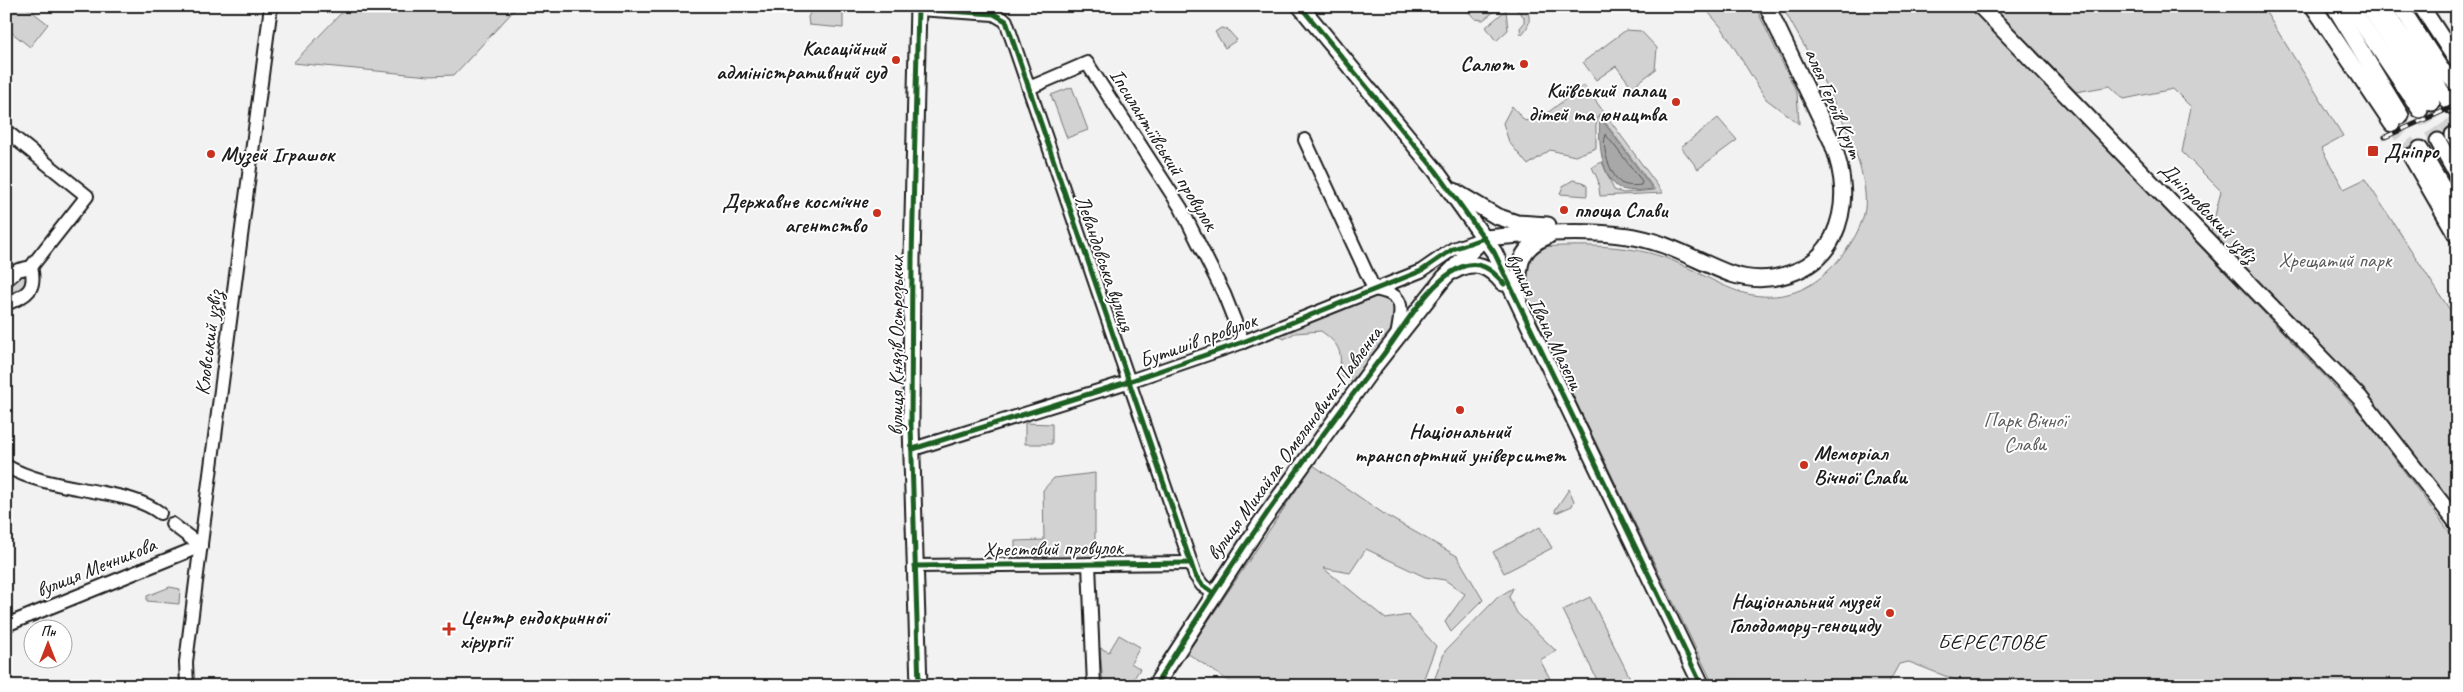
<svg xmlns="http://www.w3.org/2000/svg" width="2463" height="692" viewBox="0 0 2463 692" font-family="Caveat,sans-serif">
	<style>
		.green { fill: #d2d2d2; stroke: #777 }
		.water { fill: #a8a8a8; stroke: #707070 }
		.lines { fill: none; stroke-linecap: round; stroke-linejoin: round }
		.shore { stroke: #545454; stroke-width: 1 }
		.major-tunnel { stroke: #d2d2d2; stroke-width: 15; stroke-dasharray: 15 8; stroke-linecap: butt }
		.minor-casing { stroke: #1c1c1c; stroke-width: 16 }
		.major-casing { stroke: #1c1c1c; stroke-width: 19 }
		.minor { stroke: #fff; stroke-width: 12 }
		.major { stroke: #fff; stroke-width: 15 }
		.rail-casing { stroke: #1c1c1c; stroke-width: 5 }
		.rail { stroke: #fff; stroke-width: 3; stroke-dasharray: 9; stroke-linecap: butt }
		.cycleway-casing { stroke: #fff; stroke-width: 8 }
		.cycleway { stroke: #1b5e20; stroke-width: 5 }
		.poi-dot { fill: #c8321e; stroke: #fff; stroke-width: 2 }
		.labels { text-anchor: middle; stroke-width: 4; stroke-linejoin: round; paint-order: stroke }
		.poi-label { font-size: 21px; font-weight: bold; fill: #1c1c1c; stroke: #fff; text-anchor: end }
		.street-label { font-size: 21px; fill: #1c1c1c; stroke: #fff }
		.park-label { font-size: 21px; fill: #5c5c5c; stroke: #fff }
		.neighbourhood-label { font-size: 22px; letter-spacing: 1px; fill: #1c1c1c; stroke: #fff }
	</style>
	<rect width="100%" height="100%" fill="#f2f2f2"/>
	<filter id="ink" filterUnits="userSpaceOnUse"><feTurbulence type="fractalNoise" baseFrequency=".02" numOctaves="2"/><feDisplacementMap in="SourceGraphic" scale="10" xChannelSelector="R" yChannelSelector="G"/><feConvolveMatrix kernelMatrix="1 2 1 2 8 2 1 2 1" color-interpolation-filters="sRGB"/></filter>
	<g filter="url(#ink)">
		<g class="green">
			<path d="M6,6H25L48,24L30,47L6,28Z"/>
			<path d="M348,6H518L454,75L429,76L293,63Z"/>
			<path d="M814,6H843V28L809,25L808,17Z"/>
			<path d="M1474,6H1498L1499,8L1483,20L1475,19L1468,11Z"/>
			<path d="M1513,6L1527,8C1531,20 1530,26 1521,35L1520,28L1524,23V17Z"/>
			<path d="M1703,6H1755L1797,93L1799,124L1766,99L1722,28Z"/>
			<path d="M1782,6H1969L2362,415L2457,542V686H1971L1909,662L1899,664L1887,686H1714L1527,301C1520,274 1518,267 1539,247C1579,245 1625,244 1663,257C1690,266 1728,292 1753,295C1784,300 1810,290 1831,268C1845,254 1859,234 1864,214C1876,162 1807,53 1782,6Z"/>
			<path d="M1993,6H2262L2343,136L2321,148L2344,189L2365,179L2457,321V512L2361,387L2211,232L2221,191L2182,152L2191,107L2173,89L2124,99L2110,86L2076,92Z"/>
			<path d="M1506,10L1508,30L1496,41L1486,27Z"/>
			<path d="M1221,28L1227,29L1237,40L1225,48L1215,32Z"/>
			<path d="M1626,30L1641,31L1657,48L1655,70L1632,87L1616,66L1596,80L1583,62Z"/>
			<path d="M1584,85L1663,193L1600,196L1598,180L1592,167L1602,162L1614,190L1623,193L1655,190L1599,114L1596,126V148L1575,156L1550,150L1528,165L1509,142L1503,123L1512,106L1525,121L1546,114Z"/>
			<path d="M1072,87L1088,130L1067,138L1051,95Z"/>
			<path d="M1718,118L1737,140L1698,169L1681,147Z"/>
			<path d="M1573,180L1583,182L1587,186V196L1560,194L1563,186Z"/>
			<path d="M27,271L28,284L21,292L11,296L9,284L21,272Z"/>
			<path d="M1369,296H1383L1395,302L1400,319L1391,335L1351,381L1338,375C1344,352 1339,344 1321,331L1295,333L1284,339L1278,335Z"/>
			<path d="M1025,423L1052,424V444H1025Z"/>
			<path d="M1313,465L1387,516L1457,556L1483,600L1451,632L1445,622L1465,594L1445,580L1425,577L1366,549L1350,573L1323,568L1386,619L1408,615L1436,646L1421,686H1236L1187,653Z"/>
			<path d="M1095,473V559L1015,558V541L1044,540L1043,490L1054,478Z"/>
			<path d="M1569,489L1574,501L1572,506L1556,513L1555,510Z"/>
			<path d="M1540,527L1552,548L1504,573L1493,552Z"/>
			<path d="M170,587L180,589L179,604L147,601V596Z"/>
			<path d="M1513,588L1509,597L1517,613L1556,651L1540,660L1554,686H1432L1445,651L1498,597Z"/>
			<path d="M1590,597L1634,686H1600L1563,610Z"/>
			<path d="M1119,635L1140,647L1131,663L1140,669L1129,686H1103L1100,648L1109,652Z"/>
		</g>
		<path class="water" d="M1600,117L1653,189C1644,190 1631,192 1622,189C1600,181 1598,136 1600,117Z"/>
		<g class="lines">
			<path class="shore" d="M1606,135L1642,181L1641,185C1635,186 1627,186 1621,183C1611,176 1600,146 1606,135Z"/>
			<g class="major-tunnel">
				<path d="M2432,103L2453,135"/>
				<path d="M2420,110L2438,141"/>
				<path d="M2392,124L2424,164"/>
			</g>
			<g class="minor-casing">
				<g id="minor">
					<path d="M918,9L994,14L1006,21L1195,575L1202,585L1213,593"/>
					<path d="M1029,88L1087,63L1181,208L1224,294L1243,342"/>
					<path d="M6,131L87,196L31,267L18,270L6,280"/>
					<path d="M1305,140L1374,289"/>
					<path d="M1374,289C1407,294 1402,309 1397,336"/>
					<path d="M6,304C26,295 37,291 31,267"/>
					<path d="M913,449L1124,383L1243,342L1421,271L1453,249L1484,238"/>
					<path d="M6,466C34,482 68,486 98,492C119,496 143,500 160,513"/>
					<path d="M172,524L201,546"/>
					<path d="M1089,564L1094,686"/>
					<path d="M915,566L1191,563"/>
					<path d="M6,625L201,546"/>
					<path d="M187,686L186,662L196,582L271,6"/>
				</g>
			</g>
			<g class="major-casing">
				<g id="major">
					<path d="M918,6L912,258L911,426L919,686"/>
					<path d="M1300,6L1436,171L1494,252L1702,686"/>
					<path d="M1980,6L2360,398L2457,523"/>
					<path d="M2313,6L2392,124"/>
					<path d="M2334,6L2401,116"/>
					<path d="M2350,6L2420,110"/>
					<path d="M2368,6L2432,103"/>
					<path d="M2381,6L2452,106"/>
					<path d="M2400,6L2441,69L2457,84"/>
					<path d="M2421,6L2457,61"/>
					<path d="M2453,135L2457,141"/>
					<path d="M2438,141L2457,175"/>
					<path d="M2420,149L2457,212"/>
					<path d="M2411,156L2457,236"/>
					<path d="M1454,191L1496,216L1517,223L1548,225"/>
					<path d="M1484,238C1532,234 1581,229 1628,236C1666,241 1696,261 1731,274C1768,286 1815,274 1833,237C1848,205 1844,174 1832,142L1767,6"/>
					<path d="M1454,271C1475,259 1489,266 1503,283"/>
					<path d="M1519,299C1518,270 1516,248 1548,236"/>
					<path d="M1155,686L1260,524L1375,365L1444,278L1484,238"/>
				</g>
			</g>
			<use href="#minor" class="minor"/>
			<use href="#major" class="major"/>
			<g class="rail-casing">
				<path id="rail" d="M2385,137L2457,105"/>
			</g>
			<use href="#rail" class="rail"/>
			<g class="cycleway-casing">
				<g id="cycleway">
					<path d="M918,6L912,258L911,426L919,686"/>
					<path d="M1300,6L1436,171L1494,252L1702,686"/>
					<path d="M918,9L994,14L1006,21L1195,575L1202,585L1213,593"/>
					<path d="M913,449L1124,383L1243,342L1421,271L1453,249L1484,238"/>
					<path d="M915,566L1191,563"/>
					<path d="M1155,686C1224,573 1299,463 1380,359C1402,331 1427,283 1459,268C1479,259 1492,269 1504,284"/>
				</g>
			</g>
			<use href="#cycleway" class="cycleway"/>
		</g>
	</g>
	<g class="poi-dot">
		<circle cx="896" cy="60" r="5"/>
		<circle cx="1524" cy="64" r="5"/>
		<circle cx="1676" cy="102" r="5"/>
		<rect x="2367" y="145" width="12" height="12" rx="2.5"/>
		<circle cx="211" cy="154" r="5"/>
		<circle cx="1564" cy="210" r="5"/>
		<circle cx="877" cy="213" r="5"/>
		<circle cx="1460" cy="410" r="5"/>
		<circle cx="1804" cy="465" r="5"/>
		<circle cx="1890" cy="613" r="5"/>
		<path d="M446.5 621.5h5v5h5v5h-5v5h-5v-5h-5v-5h5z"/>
	</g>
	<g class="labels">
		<g class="poi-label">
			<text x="886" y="55">Касаційний<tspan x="886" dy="24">адміністративний суд</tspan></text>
			<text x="1514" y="71">Салют</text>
			<text x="1666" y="97">Київський палац<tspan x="1666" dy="24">дітей та юнацтва</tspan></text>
			<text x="2384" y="158" text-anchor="start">Дніпро</text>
			<text x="221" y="161" text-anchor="start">Музей Іграшок</text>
			<text x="867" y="208">Державне космічне<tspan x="867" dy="24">агентство</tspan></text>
			<text x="1574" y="217" text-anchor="start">площа Слави</text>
			<text x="1460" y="438" text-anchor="middle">Національний<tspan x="1460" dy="24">транспортний університет</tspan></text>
			<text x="1814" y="460" text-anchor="start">Меморіал<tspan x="1814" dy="24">Вічної Слави</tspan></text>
			<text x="1880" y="608">Національний музей<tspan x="1880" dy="24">Голодомору-геноциду</tspan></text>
			<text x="460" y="624" text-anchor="start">Центр ендокринної<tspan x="460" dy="24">хірургії</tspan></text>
		</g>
		<g class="street-label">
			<text transform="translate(1834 103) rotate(67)" y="7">алея Героїв Крут</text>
			<text transform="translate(1164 149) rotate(58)" y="7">Іпсилантіївський провулок</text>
			<text transform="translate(2209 212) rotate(46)" y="7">Дніпровський узвіз</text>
			<text transform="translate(1105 263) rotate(71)" y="7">Левандовська вулиця</text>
			<text transform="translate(1545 321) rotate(64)" y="7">вулиця Івана Мазепи</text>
			<text transform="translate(1198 340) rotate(-20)" y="7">Бутишів провулок</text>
			<text transform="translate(208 343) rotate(-83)" y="7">Кловський узвіз</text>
			<text transform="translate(896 346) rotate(-90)" y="7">вулиця Князів Острозьких</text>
			<text transform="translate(1294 443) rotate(-54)" y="7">вулиця Михайла Омеляновича-Павленка</text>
			<text transform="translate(1053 548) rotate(-1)" y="7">Хрестовий провулок</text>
			<text transform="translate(96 567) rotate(-22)" y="7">вулиця Мечникова</text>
		</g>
		<g class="park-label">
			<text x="2335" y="267">Хрещатий парк</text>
			<text x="2025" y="427">Парк Вічної<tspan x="2025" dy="24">Слави</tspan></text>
		</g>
		<g class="neighbourhood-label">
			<text x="1992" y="649">БЕРЕСТОВЕ</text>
		</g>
	</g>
	<rect width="2463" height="692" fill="none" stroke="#fff" stroke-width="25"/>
	<rect x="12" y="12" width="2438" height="667" fill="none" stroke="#1c1c1c" stroke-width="2" filter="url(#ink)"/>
	<g transform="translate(48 644)"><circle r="24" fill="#ffffff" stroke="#a4a4a4"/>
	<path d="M0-4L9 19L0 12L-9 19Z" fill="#c8321e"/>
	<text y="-8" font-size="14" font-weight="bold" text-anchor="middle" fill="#1c1c1c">Пн</text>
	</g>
</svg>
